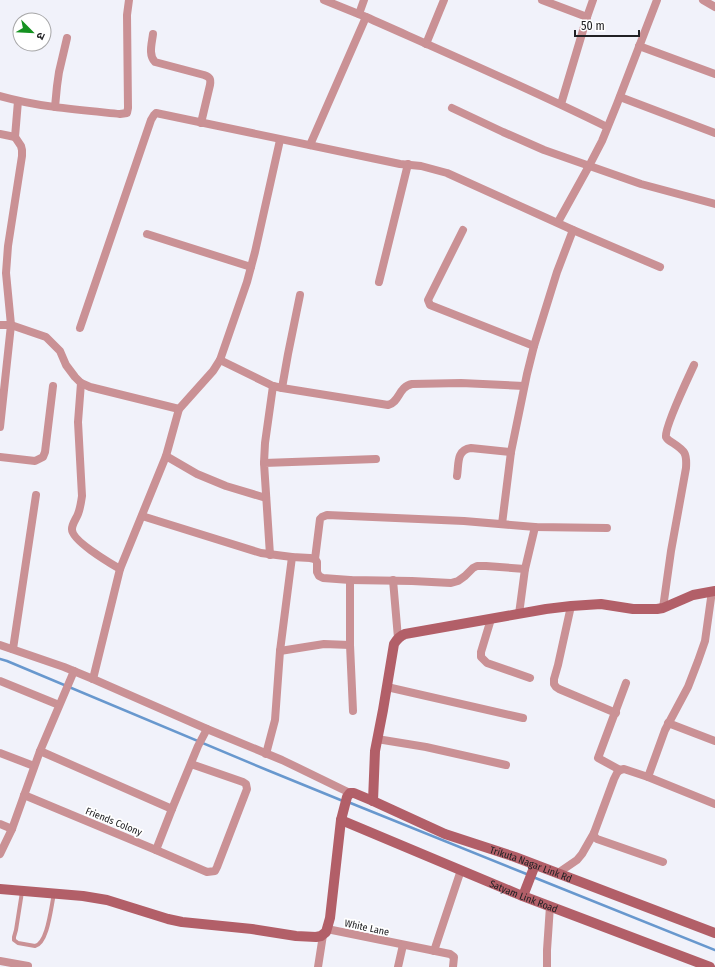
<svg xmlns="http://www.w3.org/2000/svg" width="715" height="967" viewBox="0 0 715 967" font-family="'Fira Sans Condensed','Noto Sans Devanagari',sans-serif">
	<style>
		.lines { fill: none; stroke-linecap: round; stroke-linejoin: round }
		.stream { stroke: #6898ce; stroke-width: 2.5 }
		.lane { stroke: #ca9195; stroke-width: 4 }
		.street { stroke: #ca9195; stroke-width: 8 }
		.secondary { stroke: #b25f68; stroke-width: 10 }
		.labels { text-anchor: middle; stroke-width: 3.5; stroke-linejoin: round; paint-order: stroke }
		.street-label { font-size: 10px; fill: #212124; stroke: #fff }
	</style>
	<rect width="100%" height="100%" fill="#f1f2fa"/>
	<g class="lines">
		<g class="stream">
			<path d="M0,659L7,661L267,770L343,801"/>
			<path d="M348,802L529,875"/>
			<path d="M533,877L715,950"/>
		</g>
		<path class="lane" d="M22,892L16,930L14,937V940L18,943L35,946C48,943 51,906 54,894"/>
		<g class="street">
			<path d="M324,0L366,17"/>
			<path d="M542,0L587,17"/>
			<path d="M703,0L715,7"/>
			<path d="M359,14L364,0"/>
			<path d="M153,34C152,43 148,55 155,62L204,75C210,77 211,79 210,85L201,123"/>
			<path d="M426,44L444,0"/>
			<path d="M639,46L715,74"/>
			<path d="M0,96C39,107 80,110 120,114L127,113L128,108L127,15L129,0"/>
			<path d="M620,97L715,133"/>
			<path d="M561,104L587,17L593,0"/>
			<path d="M55,107L57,86L59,72L67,38"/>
			<path d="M452,108L503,132L544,150L641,184L715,204"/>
			<path d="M0,134L15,137"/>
			<path d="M310,145L366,17C447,53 528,88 607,127"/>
			<path d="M558,222L589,166L602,141L617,104L657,0"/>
			<path d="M463,230L428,300L430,305L534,346"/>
			<path d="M147,234L251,267"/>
			<path d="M379,282L408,164"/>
			<path d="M0,325H11L46,337L60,351L66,365L75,377L81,383L78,422L82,496C81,503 80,509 78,514C76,519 72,524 72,529C71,540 110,563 120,569"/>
			<path d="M80,328L151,120L154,115L156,113L400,164L421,166L447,173L573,230L660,267"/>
			<path d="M220,360L273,386L282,388L388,405C400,402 398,387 412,384L461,383L524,386"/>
			<path d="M81,383L90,387L179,409"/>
			<path d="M282,388L288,354L300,295"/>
			<path d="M0,427L11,325L6,273L8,246L22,156V150L21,146L15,137L18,101"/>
			<path d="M166,456L197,474L226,486L266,498"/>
			<path d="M0,457L35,461L43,457L45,452L53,386"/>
			<path d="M264,463L265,443L273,386"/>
			<path d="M457,476C459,464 456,450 471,448L511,452"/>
			<path d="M142,516L261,553L292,557L310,558L315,559L317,562V572L319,576L323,578L350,580L412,581L451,583L458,581L465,576L473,568L477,566H486L525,569"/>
			<path d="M502,524L511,452L527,374L534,346L557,272L573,230"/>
			<path d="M270,555L264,463L376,459"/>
			<path d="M315,559L320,519L322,517L327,515L464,521L535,527L607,528"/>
			<path d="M350,580V645L353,711"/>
			<path d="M393,580L398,638"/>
			<path d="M571,606L558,665L554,679V684L556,687L559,689L616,713"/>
			<path d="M663,608L671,551L686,468C687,453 685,451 673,443C671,442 667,439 666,437C664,428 689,376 694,365"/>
			<path d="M519,614L525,569L535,527"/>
			<path d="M491,619L481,652V657L487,663L530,678"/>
			<path d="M0,645L64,667L93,679L207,729L282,760L350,793"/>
			<path d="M13,649L36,495"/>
			<path d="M280,651L324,644L350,645"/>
			<path d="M93,679L120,569L166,456L179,409L213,371L220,360L247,282L255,252L280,140"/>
			<path d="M0,681L59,705"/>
			<path d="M626,683L598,758L620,770L624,769L648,777L715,804"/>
			<path d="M387,687L523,718"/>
			<path d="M668,723L715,741"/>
			<path d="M377,739L426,747L506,765"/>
			<path d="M40,751L172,809L198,746L207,729"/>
			<path d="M0,753L34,766"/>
			<path d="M266,754L275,720L280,651L292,557"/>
			<path d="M620,770L617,773L614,779L594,833V836L597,839L663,862"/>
			<path d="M648,777L665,730L688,687L698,661L705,641L712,591"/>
			<path d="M24,795L156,850L172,809"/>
			<path d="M0,824L12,829"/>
			<path d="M156,850L207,872L215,871L217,867L247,789L246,784L243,782L191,764"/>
			<path d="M0,854L12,829L40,751L74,671"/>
			<path d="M558,873L577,860L582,854L594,833"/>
			<path d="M327,929L450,954L454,957L453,967"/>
			<path d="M434,951L461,870"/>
			<path d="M0,961L28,966"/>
			<path d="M318,967L323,935"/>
			<path d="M398,967L403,945"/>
			<path d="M547,967V950L550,906"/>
		</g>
		<g class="secondary">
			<path d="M373,801L375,751L383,710L394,644C397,639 400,636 405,634L546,609L571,606L601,604L633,609H657L663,608L693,595L715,591"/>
			<path id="s1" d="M341,820L520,895L710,967"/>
			<path id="s2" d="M0,889L83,896L107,900L168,919L182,922L252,929L296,936L316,937L321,936L326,932L330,918L341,820L347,797L350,793H354L373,801L445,834L515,857L715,933"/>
			<path d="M523,896L535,865"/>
		</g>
	</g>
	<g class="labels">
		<g class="street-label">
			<text transform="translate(114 821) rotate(22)" y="4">Friends Colony</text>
			<text dy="4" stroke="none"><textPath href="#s2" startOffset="669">Trikuta Nagar Link Rd</textPath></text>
			<text dy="4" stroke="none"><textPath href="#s1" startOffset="198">Satyam Link Road</textPath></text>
			<text transform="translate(367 927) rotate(12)" y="4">White Lane</text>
		</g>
	</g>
	<g transform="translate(32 32) rotate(114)"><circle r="19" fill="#ffffff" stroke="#a6a6a7"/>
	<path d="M0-3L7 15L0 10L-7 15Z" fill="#159221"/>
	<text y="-6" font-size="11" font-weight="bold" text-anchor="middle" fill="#212124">उ</text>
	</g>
	<path d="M575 30v6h64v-6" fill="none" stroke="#212124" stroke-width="2"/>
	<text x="581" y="30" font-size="12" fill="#212124" stroke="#ffffff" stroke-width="3" paint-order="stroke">50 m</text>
</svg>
